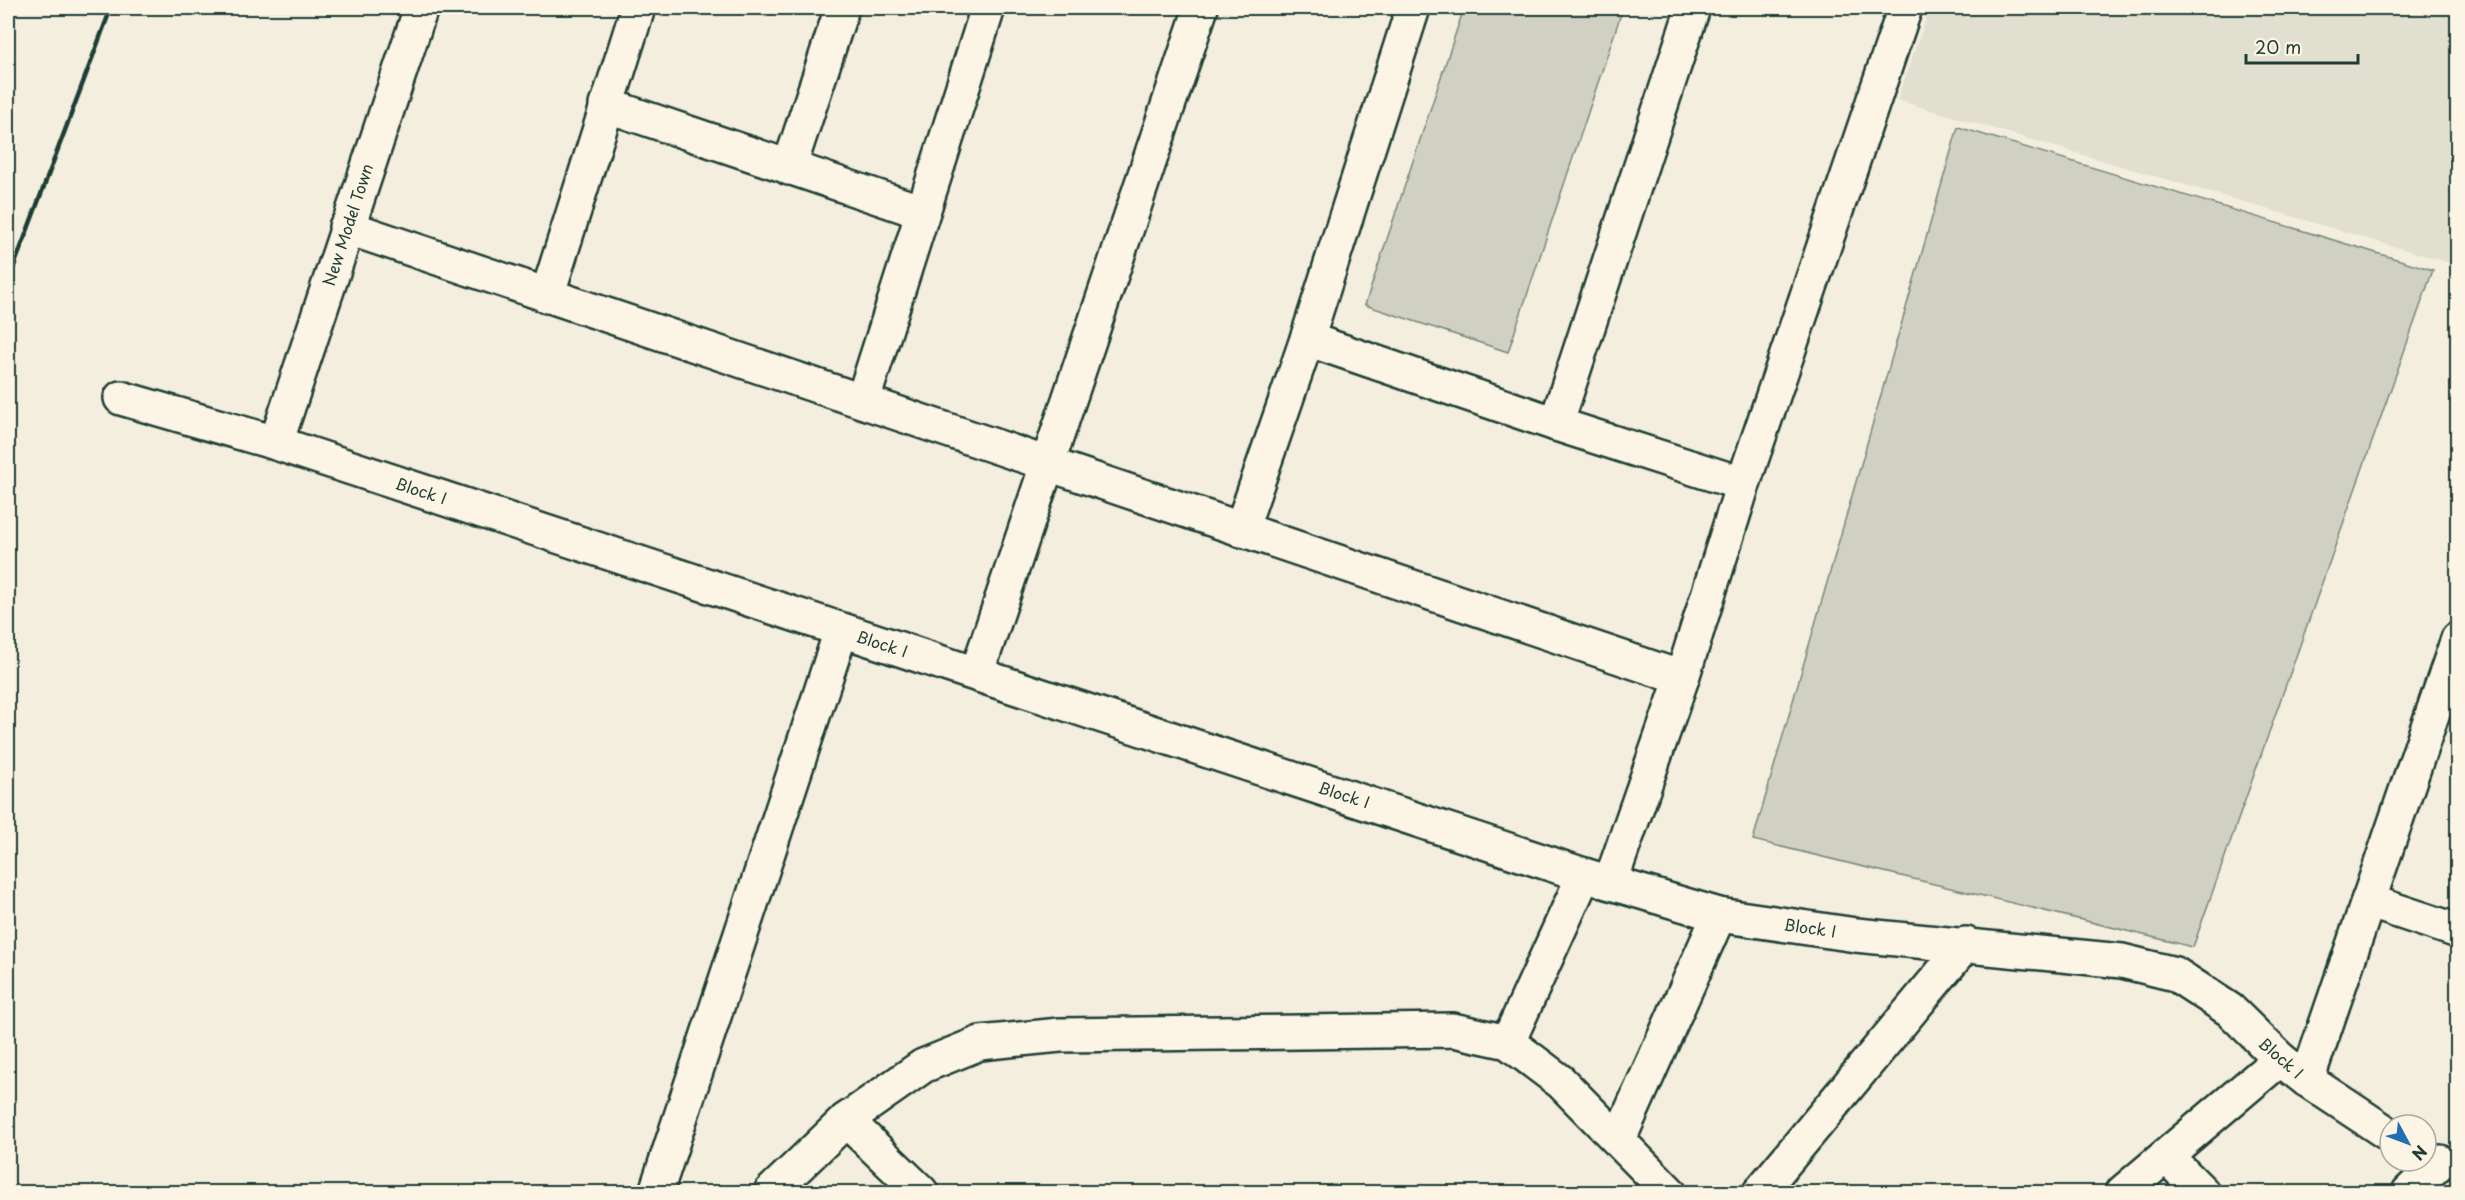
<svg xmlns="http://www.w3.org/2000/svg" width="2465" height="1200" viewBox="0 0 2465 1200" font-family="'Playpen Sans',sans-serif">
	<style>
		.built { fill: #e1dfd0 }
		.green { fill: #d0d1c2; stroke: #78877b; stroke-width: 1.5 }
		.lines { fill: none; stroke-linecap: round; stroke-linejoin: round }
		.minor-casing { stroke: #1f3d34; stroke-width: 38 }
		.minor { stroke: #fcf5e5; stroke-width: 33 }
		.rail { stroke: #1f3d34; stroke-width: 4.5 }
		.labels { text-anchor: middle; stroke-width: 4.5; stroke-linejoin: round; paint-order: stroke }
		.street-label { font-size: 16px; fill: #1f3d34; stroke: #fcf5e5 }
	</style>
	<rect width="100%" height="100%" fill="#f3eede"/>
	<filter id="ink" filterUnits="userSpaceOnUse"><feTurbulence type="fractalNoise" baseFrequency=".0167" numOctaves="2"/><feDisplacementMap in="SourceGraphic" scale="12" xChannelSelector="R" yChannelSelector="G"/><feConvolveMatrix kernelMatrix="1 2 1 2 8 2 1 2 1" color-interpolation-filters="sRGB"/></filter>
	<g filter="url(#ink)">
		<path class="built" d="M1930,8H2457V265L1897,100Z"/>
		<g class="green">
			<path d="M1464,8H1623L1508,352L1365,305Z"/>
			<path d="M1958,127L2433,270L2193,947L1753,840Z"/>
		</g>
		<g class="lines">
			<g class="minor-casing">
				<g id="minor">
					<path d="M1413,8L1307,339L1556,424L1743,484"/>
					<path d="M606,105L922,212"/>
					<path d="M789,168L842,8"/>
					<path d="M346,227L1682,678"/>
					<path d="M547,296L638,8"/>
					<path d="M121,398L276,443L1584,875L1719,915L1856,935L2122,961L2175,974L2230,1010L2280,1059L2307,1080L2390,1135"/>
					<path d="M863,400L988,8"/>
					<path d="M1556,424L1693,8"/>
					<path d="M276,443L421,8"/>
					<path d="M1241,530L1307,339"/>
					<path d="M977,673L1201,8"/>
					<path d="M1611,881L1682,678L1743,484L1905,8"/>
					<path d="M2368,901L2458,931"/>
					<path d="M1508,1042L1584,875"/>
					<path d="M2307,1080L2458,639"/>
					<path d="M846,1120L921,1192"/>
					<path d="M1619,1139L1719,915"/>
					<path d="M2166,1156L2202,1192"/>
					<path d="M656,1192L841,631"/>
					<path d="M771,1192L846,1120L923,1066L980,1043L1060,1035L1453,1030L1508,1042L1561,1082L1669,1192"/>
					<path d="M1760,1192L1966,944"/>
					<path d="M2123,1192L2280,1059"/>
					<path d="M2409,1192L2440,1162"/>
				</g>
			</g>
			<use href="#minor" class="minor"/>
			<path class="rail" d="M8,282L111,8"/>
		</g>
	</g>
	<g class="labels">
		<g class="street-label">
			<text transform="translate(348 225) rotate(-72)" y="6">New Model Town</text>
			<text transform="translate(421 491) rotate(18)" y="6">Block I</text>
			<text transform="translate(882 644) rotate(18)" y="6">Block I</text>
			<text transform="translate(1344 795) rotate(18)" y="6">Block I</text>
			<text transform="translate(1810 928) rotate(8)" y="6">Block I</text>
			<text transform="translate(2281 1058) rotate(41)" y="6">Block I</text>
		</g>
	</g>
	<rect width="2465" height="1200" fill="none" stroke="#fcf5e5" stroke-width="30"/>
	<rect x="15" y="15" width="2435" height="1170" fill="none" stroke="#1f3d34" stroke-width="2" filter="url(#ink)"/>
	<g transform="translate(2408 1143) rotate(131)"><circle r="28" fill="#fcf5e5" stroke="#a4ab9e" stroke-width="1.5"/>
	<path d="M0-4.5L10 22L0 15L-10 22Z" fill="#1f6fb2"/>
	<text y="-9" font-size="16" font-weight="bold" text-anchor="middle" fill="#1f3d34">N</text>
	</g>
	<path d="M2246 54v9h112v-9" fill="none" stroke="#1f3d34" stroke-width="3"/>
	<text x="2255" y="54" font-size="18" fill="#1f3d34" stroke="#fcf5e5" stroke-width="4.5" paint-order="stroke">20 m</text>
</svg>
